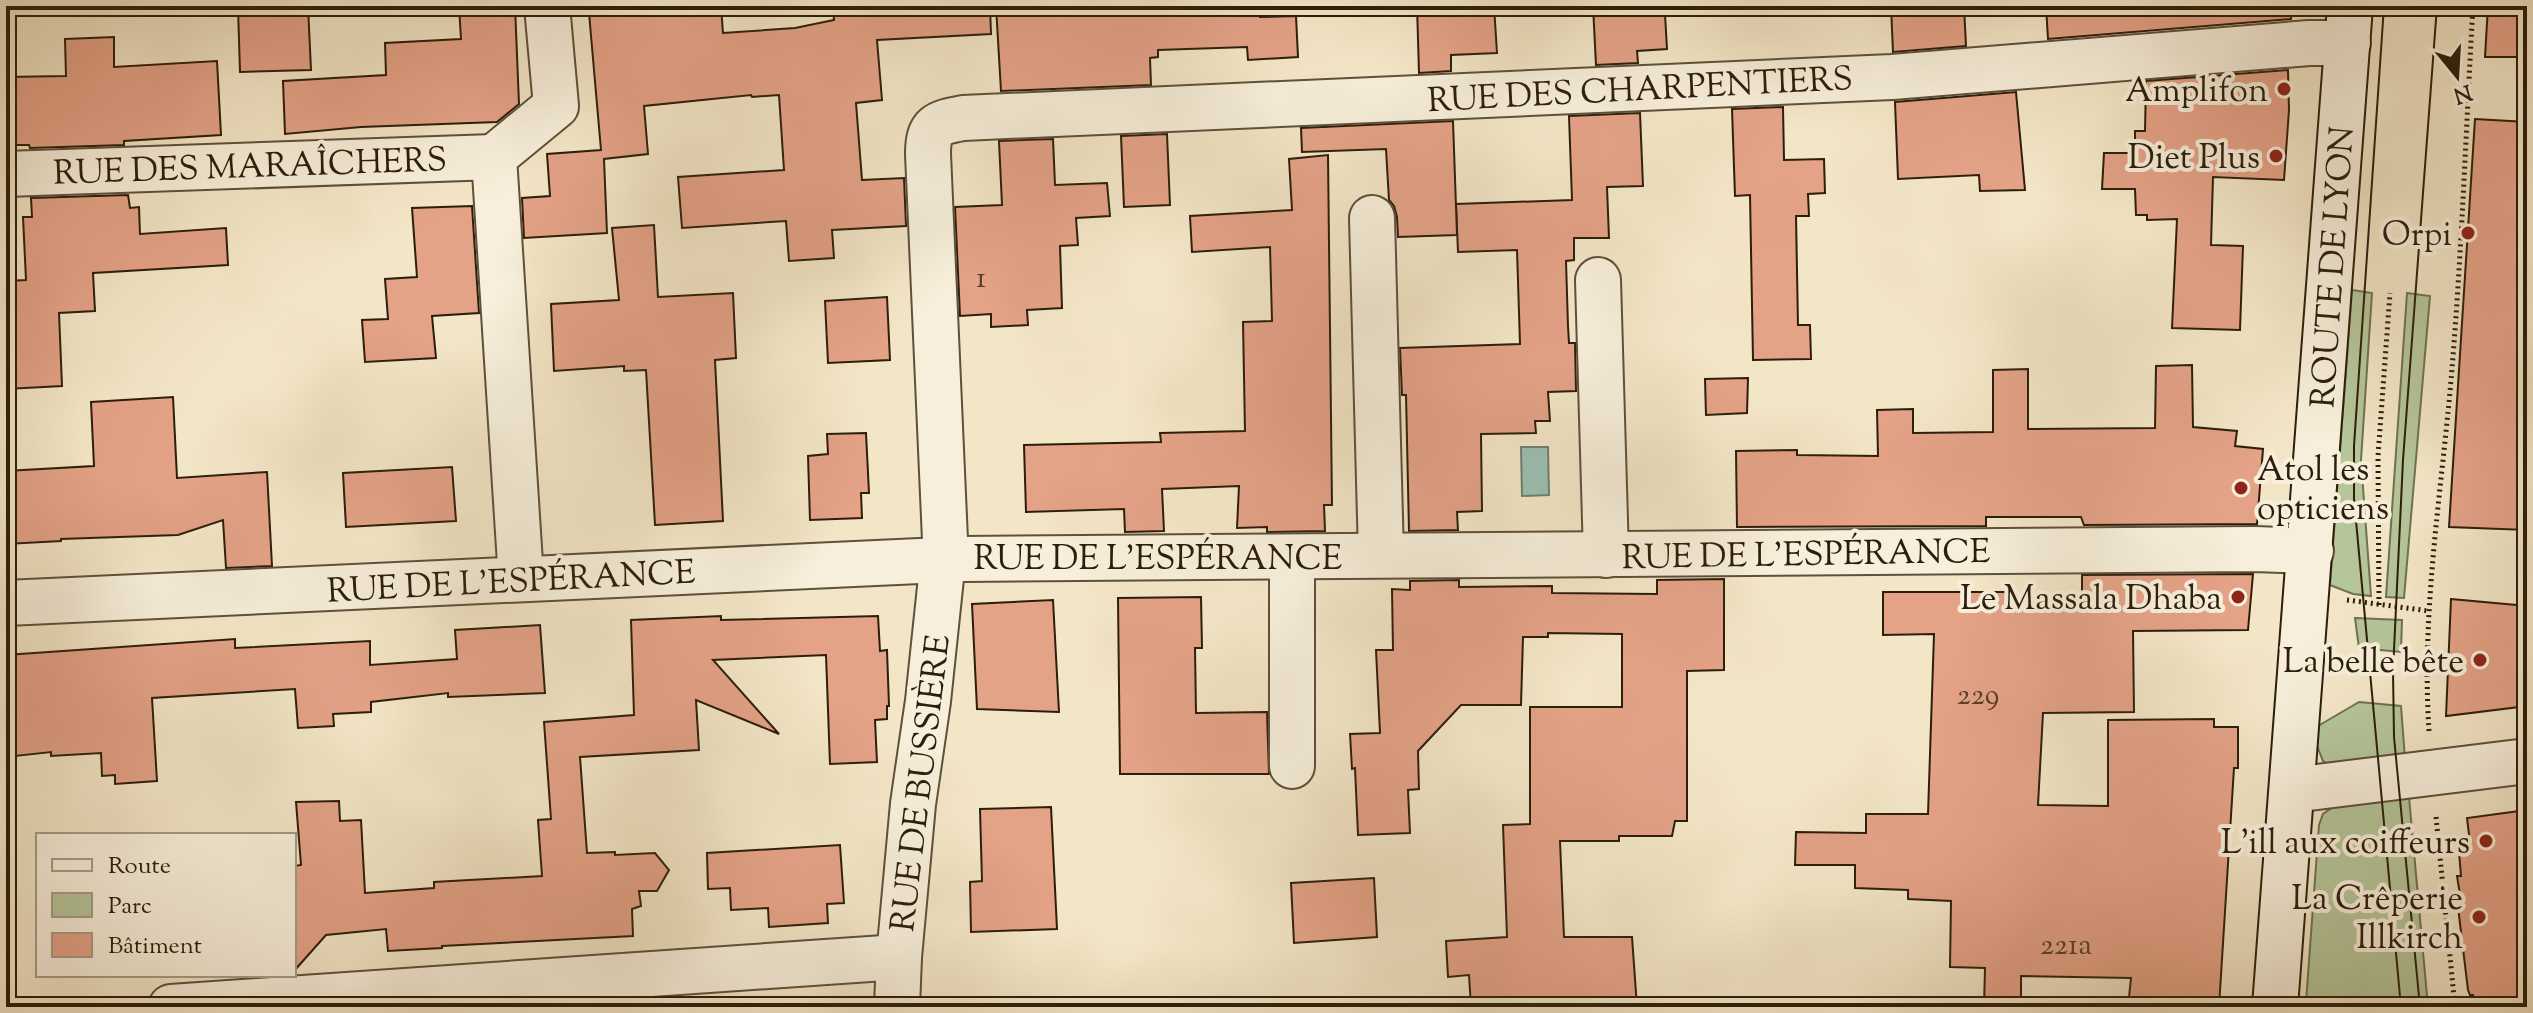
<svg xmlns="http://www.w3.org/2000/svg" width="2533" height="1013" viewBox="0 0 2533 1013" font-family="'Sorts Mill Goudy',serif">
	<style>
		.green { fill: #b5c69a; stroke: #707252; stroke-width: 2 }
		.water { fill: #9bc0b2; stroke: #6f7f6f; stroke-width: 2 }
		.building { fill: #e4a287; stroke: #2c1e0b; stroke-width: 2 }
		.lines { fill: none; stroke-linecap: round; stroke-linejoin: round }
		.minor-casing { stroke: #5e503a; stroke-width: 48 }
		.secondary-casing { stroke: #2c1e0b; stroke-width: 48 }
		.path { stroke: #2c1e0b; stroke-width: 5; stroke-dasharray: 2 4; stroke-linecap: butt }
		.minor { stroke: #f7efdb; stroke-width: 44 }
		.secondary { stroke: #f7efdb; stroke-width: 44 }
		.tram { stroke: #2c1e0b; stroke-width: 2 }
		.poi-dot { fill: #8f2418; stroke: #f7efdb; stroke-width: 3 }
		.labels { text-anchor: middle; stroke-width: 8; stroke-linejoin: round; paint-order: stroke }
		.number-label { font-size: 30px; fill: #5a3f2a }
		.street-label { font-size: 34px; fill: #2c1e0b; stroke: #f7efdb }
		.poi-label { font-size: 34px; fill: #2c1e0b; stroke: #f7efdb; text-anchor: end }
	</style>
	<rect width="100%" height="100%" fill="#f3e6c7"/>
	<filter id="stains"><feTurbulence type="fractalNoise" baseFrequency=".0025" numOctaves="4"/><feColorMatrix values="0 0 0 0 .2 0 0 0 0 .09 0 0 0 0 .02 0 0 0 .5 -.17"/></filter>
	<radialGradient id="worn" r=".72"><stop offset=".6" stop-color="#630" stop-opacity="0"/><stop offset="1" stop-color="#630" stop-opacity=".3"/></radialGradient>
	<g class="green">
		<path d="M2352,290L2372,293L2361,460L2371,596L2353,594L2330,585Z"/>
		<path d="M2407,293L2430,296L2404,598L2386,597Z"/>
		<path d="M2355,618L2402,620L2401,652L2359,648Z"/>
		<path d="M2359,702L2401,706L2405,759L2333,767L2323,761L2316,743L2318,726Z"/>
		<path d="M2409,797L2428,1007H2342L2306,1002L2319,825L2323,814L2333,807Z"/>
	</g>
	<path class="water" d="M1521,447H1548L1549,495L1522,496Z"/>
	<g class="building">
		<path d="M308,6L311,70L240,72L238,8Z"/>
		<path d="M459,6H515L519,104L497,122L361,127L285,134L283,81L386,75L385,43L461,39Z"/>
		<path d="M668,6H721L723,33L795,28L834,20L833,6H990L991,34L877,40L882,100L856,103L862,180L904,178L906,226L832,230L834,258L789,261L786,221L682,228L678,177L784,170L779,95L752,97L751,95L644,106L648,154L604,159L607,233L524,238L522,198L550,196L547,154L601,150L589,13Z"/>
		<path d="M996,6H1259L1260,17L1296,16L1298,57L1248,60L1247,47L1158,50V57L1150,58L1151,85L1001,91Z"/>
		<path d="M1417,6H1494L1497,53L1451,55V71L1419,73Z"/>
		<path d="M1593,6H1657V14H1665L1667,49L1637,51L1638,63L1596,65Z"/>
		<path d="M1891,6H1964L1966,46L1893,52Z"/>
		<path d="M2046,6H2291V19L2048,39Z"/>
		<path d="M2488,6H2527V57H2485Z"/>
		<path d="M114,37V67L217,61L221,135L124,141V145L30,148L29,145H6V77L66,76L65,39Z"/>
		<path d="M2288,70L2289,110L2284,180L2213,177L2211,245L2243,246L2240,330L2172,328L2177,219L2147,220V215H2136L2135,189H2102L2104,153H2135V131H2145L2146,81Z"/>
		<path d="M2016,92L2025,190L1980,191L1979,175L1898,179L1895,102Z"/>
		<path d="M1783,107L1784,160L1824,159L1825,193L1808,194L1809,216H1796L1798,325H1810L1811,359L1753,360L1750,195L1735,196L1732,109Z"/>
		<path d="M1640,113L1643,186L1607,187L1609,238H1574V260L1566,261L1568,326L1569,343H1575L1576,391L1548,392L1550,421H1535L1536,433L1481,434L1482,511L1457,512L1458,530L1409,531L1406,395H1402L1400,348L1520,344L1517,250L1458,252L1456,204L1572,200L1569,116Z"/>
		<path d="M2475,119L2527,122V530L2449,527Z"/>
		<path d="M1453,121L1457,235L1398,237L1397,217L1394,206L1389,200L1386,149L1302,152L1301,128Z"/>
		<path d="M1167,134L1170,205L1124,207L1121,136Z"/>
		<path d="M1053,139L1055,185L1107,183L1110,216L1076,218L1078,245L1060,246L1062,308L1027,310L1028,325L991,327V314L960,316L955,207L1002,205L999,141Z"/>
		<path d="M1328,155L1332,505H1324L1325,531L1267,532V527L1237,528L1239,486L1162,489L1164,531L1125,532L1124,509L1026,512L1024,445L1161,442L1160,433L1245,431L1243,322L1272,321L1270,247L1192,252L1190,216L1292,210L1289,159Z"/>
		<path d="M128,195L130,208L139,207L140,234L226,228L228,265L93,273L95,311L59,313L62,386L6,389V281L26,280L23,217H32L31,198Z"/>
		<path d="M472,206L479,313L432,316L436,358L365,362L362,320L388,319L385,279L417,277L412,208Z"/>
		<path d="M654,225L658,297L733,293L736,358L715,360L723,521L655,525L646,370L624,371V366L554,371L551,304L619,300L612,228Z"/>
		<path d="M887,297L890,360L828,363L825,301Z"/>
		<path d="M2192,365L2193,427L2237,431L2235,446L2263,449L2257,524L2084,525L2081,517H1986V526L1737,527L1736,451L1797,450V455L1878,456L1877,410L1913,409V433L1993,432V370L2028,369V429L2155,428L2156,366Z"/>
		<path d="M1748,378L1747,413L1706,415L1705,379Z"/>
		<path d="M173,397L177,478L267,472L272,566L226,568L223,520L178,535L61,539V541L6,544V471L94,466L91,402Z"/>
		<path d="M866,433L869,493H861L862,518L810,520L808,456L828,454L827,434Z"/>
		<path d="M452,467L456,521L346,527L343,473Z"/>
		<path d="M2253,574L2248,630L2133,631L2134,712L2043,713L2038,805L2108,806V720L2214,719V727H2238V768H2234L2219,1007H2128L2131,978L2021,976V1007H1984L1985,968L1950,967L1951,901L1908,899V890L1855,888V865H1795L1796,832L1866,833V814H1928L1934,634L1883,635V592H2009V601H2082V575Z"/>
		<path d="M1724,579V670L1687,671V821H1675L1672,836H1619V841H1560L1564,937H1632L1637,1007H1471L1469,975L1448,977L1446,941L1507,937L1503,825L1530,824V707H1622V634L1548,633V637H1523L1521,705H1461L1418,751L1419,789L1408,790L1410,833L1358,835L1355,768L1352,769L1350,734L1380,733L1376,650H1393L1392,589L1410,590V581L1459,580V587L1552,586V593L1657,594V580Z"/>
		<path d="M1201,597L1202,648H1195L1196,713L1267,712L1269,774H1120L1118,598Z"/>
		<path d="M2451,599L2527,606V706L2446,716Z"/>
		<path d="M1053,600L1059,712L977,709L972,604Z"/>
		<path d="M721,616V620L878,616L880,651L887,650L889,706H887V719L875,720L877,762L830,764L826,655L713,660L779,734L696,700L699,750L580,757L587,853L615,852V855L655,853L669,870L657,891H639L641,906L632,909L633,936L442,946V948L388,951L386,929L326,935L294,971V866L301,865L296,802L339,801L340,821L361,820L365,893L434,888V882L542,876L538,820L551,819L544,722L634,715L631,620Z"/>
		<path d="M540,625L545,693L448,697V693L371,702V712L333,714L334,726L298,728L295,689L152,698L157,781L115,784V775L102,776L101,753L51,756V752L6,757V655L235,639V648L370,641V665L457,659L455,630Z"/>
		<path d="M1051,807L1057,929L971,932L970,882L982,881L980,809Z"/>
		<path d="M2527,810V1007H2474L2473,995H2470L2468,990L2458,907H2462L2457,876H2461L2459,852L2471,851L2467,818Z"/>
		<path d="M840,845L844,903L827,904L828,923L769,927L768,908L731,910L730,888L708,889L707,853Z"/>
		<path d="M1374,878L1377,937L1294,943L1291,883Z"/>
	</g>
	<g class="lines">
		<g class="minor-casing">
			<g id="minor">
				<path d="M6,174L494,157"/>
				<path d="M1372,218L1381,555"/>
				<path d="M1598,280L1606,555"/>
				<path d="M521,579L494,157L556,106L547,6"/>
				<path d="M6,603L963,559L2255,549L2311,551"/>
				<path d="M1292,766V557"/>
				<path d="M2293,790L2527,761"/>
				<path d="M171,1007L899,957"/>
				<path d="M897,1007L899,957L913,804L928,701L945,540L928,154C928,125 937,123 963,118L1892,77L2309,43H2348"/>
			</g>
		</g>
		<g class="secondary-casing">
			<path id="secondary" d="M2275,1007L2350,6"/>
		</g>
		<g class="path">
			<path d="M2347,600L2429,611"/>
			<path d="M2379,605L2378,456L2390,293"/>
			<path d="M2429,731C2421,611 2442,489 2452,369C2462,248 2466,127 2473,6"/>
			<path d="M2436,817L2455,1007"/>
		</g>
		<use href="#minor" class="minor"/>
		<use href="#secondary" class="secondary"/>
		<g class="tram">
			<path d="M2384,6L2354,446V499L2401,1007"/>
			<path d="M2420,1007L2394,737L2393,671L2403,460L2437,6"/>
		</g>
	</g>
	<g class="poi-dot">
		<circle cx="2284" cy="89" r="8"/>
		<circle cx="2276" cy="156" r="8"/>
		<circle cx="2468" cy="233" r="8"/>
		<circle cx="2241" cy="488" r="8"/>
		<circle cx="2238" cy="597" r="8"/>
		<circle cx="2480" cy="660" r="8"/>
		<circle cx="2486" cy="841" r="8"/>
		<circle cx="2479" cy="917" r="8"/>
	</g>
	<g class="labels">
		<g class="number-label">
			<text x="981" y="287">1</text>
			<text x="1978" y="704">229</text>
			<text x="2066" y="954">221a</text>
		</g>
		<g class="street-label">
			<text transform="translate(1640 88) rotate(-3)" y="12">RUE DES CHARPENTIERS</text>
			<text transform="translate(250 165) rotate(-2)" y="12">RUE DES MARAÎCHERS</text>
			<text transform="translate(2331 267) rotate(-86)" y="12">ROUTE DE LYON</text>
			<text transform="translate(1806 553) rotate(-1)" y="12">RUE DE L'ESPÉRANCE</text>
			<text x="1158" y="569">RUE DE L'ESPÉRANCE</text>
			<text transform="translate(511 580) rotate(-3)" y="12">RUE DE L'ESPÉRANCE</text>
			<text transform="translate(919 783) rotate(-83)" y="12">RUE DE BUSSIÈRE</text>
		</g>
		<g class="poi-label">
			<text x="2268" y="101">Amplifon</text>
			<text x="2260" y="168">Diet Plus</text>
			<text x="2452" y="245">Orpi</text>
			<text x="2257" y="480" text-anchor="start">Atol les<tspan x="2257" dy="39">opticiens</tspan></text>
			<text x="2222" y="609">Le Massala Dhaba</text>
			<text x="2464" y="672">La belle bête</text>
			<text x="2470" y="853">L'ill aux coiffeurs</text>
			<text x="2463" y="909">La Crêperie<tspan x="2463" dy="39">Illkirch</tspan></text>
		</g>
	</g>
	<rect width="2533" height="1013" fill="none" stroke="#f3e6c7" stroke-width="32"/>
	<rect x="8" y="8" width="2517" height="997" fill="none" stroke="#2c1e0b" stroke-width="4"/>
	<rect x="16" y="16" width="2501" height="981" fill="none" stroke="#2c1e0b" stroke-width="2"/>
	<rect x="36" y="833" width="260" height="144" fill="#f7efdb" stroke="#a69b88" stroke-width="2"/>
	<rect x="52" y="859" width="40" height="12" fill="#f7efdb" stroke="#a69b88" stroke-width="2"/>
	<text x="108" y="873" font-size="24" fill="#2c1e0b">Route</text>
	<rect x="52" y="893" width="40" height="24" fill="#b5c69a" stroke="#a69b88" stroke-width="2"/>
	<text x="108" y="913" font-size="24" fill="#2c1e0b">Parc</text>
	<rect x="52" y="933" width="40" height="24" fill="#e4a287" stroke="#a69b88" stroke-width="2"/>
	<text x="108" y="953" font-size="24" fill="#2c1e0b">Bâtiment</text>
	<g transform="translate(2457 76) rotate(162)" stroke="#f7efdb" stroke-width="6" paint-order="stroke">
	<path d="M0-6L14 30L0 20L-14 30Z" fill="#2c1e0b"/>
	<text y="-12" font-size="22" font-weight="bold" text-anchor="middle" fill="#2c1e0b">N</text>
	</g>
	<rect width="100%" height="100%" filter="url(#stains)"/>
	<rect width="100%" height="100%" fill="url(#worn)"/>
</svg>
